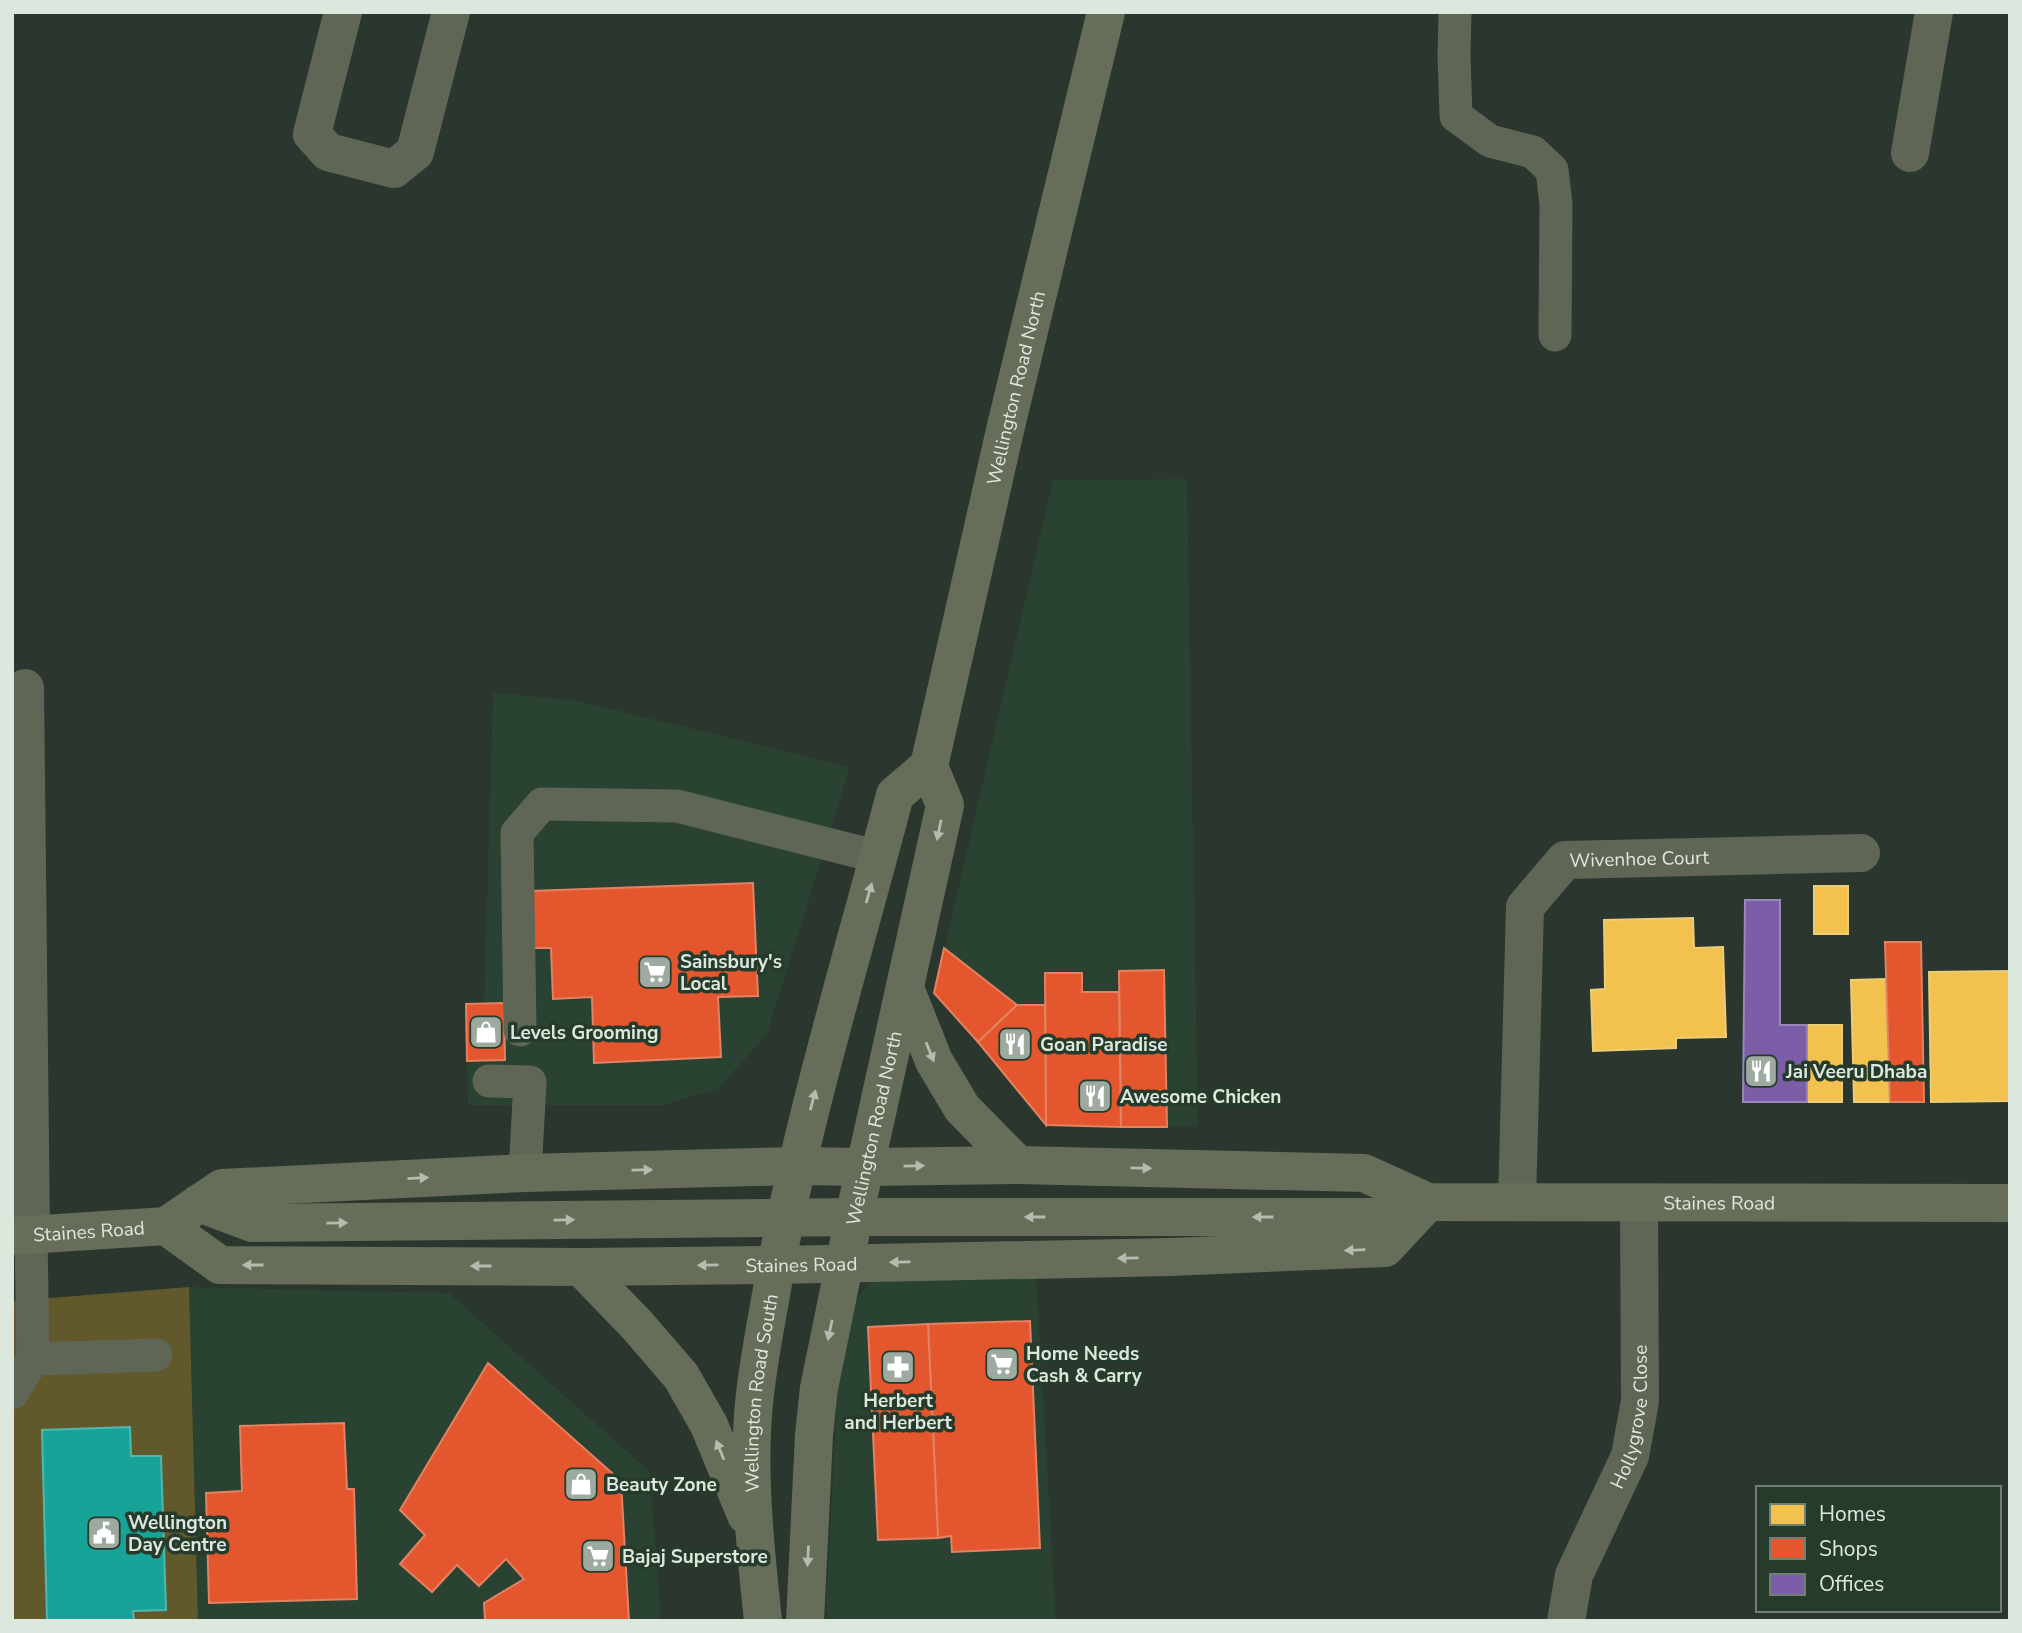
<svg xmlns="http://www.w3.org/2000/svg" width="2022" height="1633" viewBox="0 0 2022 1633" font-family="'Nunito Sans',sans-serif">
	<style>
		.built { fill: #294231 }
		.green { fill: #61582c }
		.homes { fill: #f2c14e; stroke: #ebcd79; stroke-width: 2 }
		.shops { fill: #e4572e; stroke: #e28263; stroke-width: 2 }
		.offices { fill: #7b5ea7; stroke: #9887b8; stroke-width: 2 }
		.public { fill: #17a398; stroke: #52b8ad; stroke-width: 2 }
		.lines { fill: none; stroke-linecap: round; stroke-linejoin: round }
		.service { stroke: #606656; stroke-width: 33 }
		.minor { stroke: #606656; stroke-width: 38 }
		.primary { stroke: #666e59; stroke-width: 38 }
		.oneway { fill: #b3bdaf }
		.labels { text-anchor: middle; stroke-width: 7; stroke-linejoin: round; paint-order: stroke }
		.street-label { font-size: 19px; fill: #dce8de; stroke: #263b2c }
		.poi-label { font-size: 19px; font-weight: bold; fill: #dce8de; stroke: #263b2c; text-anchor: start }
	</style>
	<rect width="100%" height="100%" fill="#2b362e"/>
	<g class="built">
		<path d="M1187,479L1198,1127L1046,1125L978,1042L934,993L1053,480Z"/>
		<path d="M493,693L574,700L850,767L767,1034L719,1088L664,1105H468L467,1061L505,1059L504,1004H484Z"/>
		<path d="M1036,1271L1056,1621H827L826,1598L842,1315L874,1279Z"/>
		<path d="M189,1287L449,1293L650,1472L661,1621H198Z"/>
	</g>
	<path class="green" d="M189,1287L198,1621H12V1301Z"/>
	<g class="homes">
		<rect x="1814" y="886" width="34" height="48"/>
		<path d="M1693,918L1694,948L1723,947L1726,1037L1676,1038V1048L1593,1051L1591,990L1605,989L1604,920Z"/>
		<path d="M2010,971V1101L1931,1102L1929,972Z"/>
		<path d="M1886,979L1890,1102H1854L1851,980Z"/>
		<rect x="1807" y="1025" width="35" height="77"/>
	</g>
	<g class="shops">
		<path d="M753,883L758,996L718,997L721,1057L594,1063L592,997L553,999L551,948H534L531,891Z"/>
		<path d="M1885,942H1921L1924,1102H1890Z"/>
		<path d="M944,948L1017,1005L978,1042L934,993Z"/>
		<path d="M1164,970L1167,1127H1121L1119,971Z"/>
		<path d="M1045,973H1082V992H1119L1121,1127L1046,1125Z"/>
		<path d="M504,1003L505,1060L467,1061L466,1004Z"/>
		<path d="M1017,1005H1045L1046,1125L978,1042Z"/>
		<path d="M1030,1321L1040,1548L952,1552L951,1536L938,1538L928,1324Z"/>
		<path d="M928,1324L938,1538L878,1540L868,1327Z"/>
		<path d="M488,1363L621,1481L629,1621H485L484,1603L524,1579L506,1559L479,1586L457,1565L432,1592L400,1564L425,1535L400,1510Z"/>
		<path d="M344,1423L347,1489H354L357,1599L209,1603L206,1493L242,1491L240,1426Z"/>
	</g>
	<path class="offices" d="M1745,900H1780V1025H1807V1102H1743Z"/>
	<path class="public" d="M130,1427L131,1456H161L166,1610L133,1611L134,1621H47L42,1430Z"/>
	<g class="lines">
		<g class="service">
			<path d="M1455,12L1454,56L1456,116L1490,141L1533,152L1552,170L1556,204L1555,335"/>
			<path d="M520,1030L517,833L542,804L677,806L879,857"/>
			<path d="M489,1081L530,1082L525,1173"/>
			<path d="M33,1359L156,1355"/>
			<path d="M12,1393L33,1359L31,1234"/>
		</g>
		<g class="minor">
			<path d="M343,12L312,134L328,152L394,169L415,152L451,12"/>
			<path d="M1910,153L1934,12"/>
			<path d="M25,688L31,1234"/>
			<path id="s1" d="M1517,1201L1525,907L1565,860L1861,853"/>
			<path id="s2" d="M1566,1621L1574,1575L1630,1456L1640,1401L1639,1203"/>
		</g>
		<g class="primary">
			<path d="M905,988L934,1061L962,1108L1018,1165"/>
			<path d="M199,1203L252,1223L854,1217H1374L1402,1229"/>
			<path id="s3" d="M166,1226L220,1265L581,1267L776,1265L1171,1257L1385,1248L1428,1202"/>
			<path id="s4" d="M12,1236L166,1226L222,1188L525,1173L796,1166L866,1167L1018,1165L1364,1173L1428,1202L2010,1203"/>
			<path d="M581,1267L637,1325L681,1376L709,1425L746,1515"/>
			<path id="s5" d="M763,1621C756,1554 748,1482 753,1415C756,1372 765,1330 772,1289C801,1122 852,959 895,795L929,766"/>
			<path id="s6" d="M805,1621L814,1435L819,1388L854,1217L945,805L929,766L1006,426L1106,12"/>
		</g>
	</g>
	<defs><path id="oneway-solid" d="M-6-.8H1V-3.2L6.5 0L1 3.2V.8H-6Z" transform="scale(1.75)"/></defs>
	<g class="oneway">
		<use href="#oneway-solid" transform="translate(939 830) rotate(102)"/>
		<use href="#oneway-solid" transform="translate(869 893) rotate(-74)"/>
		<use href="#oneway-solid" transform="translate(930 1052) rotate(68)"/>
		<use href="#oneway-solid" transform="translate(813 1100) rotate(-75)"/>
		<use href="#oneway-solid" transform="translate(914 1166) rotate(-1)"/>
		<use href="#oneway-solid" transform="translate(1141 1168) rotate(1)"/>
		<use href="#oneway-solid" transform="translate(642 1170) rotate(-1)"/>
		<use href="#oneway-solid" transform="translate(418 1178) rotate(-3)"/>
		<use href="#oneway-solid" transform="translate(1035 1217) rotate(180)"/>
		<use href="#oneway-solid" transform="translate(1263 1217) rotate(180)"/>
		<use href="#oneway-solid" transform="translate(564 1220) rotate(-1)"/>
		<use href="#oneway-solid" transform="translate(337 1223) rotate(-1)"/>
		<use href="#oneway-solid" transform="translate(1355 1250) rotate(178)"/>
		<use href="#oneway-solid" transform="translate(1128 1258) rotate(179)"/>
		<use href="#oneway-solid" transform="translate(900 1262) rotate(179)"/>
		<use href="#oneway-solid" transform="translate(253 1265) rotate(-180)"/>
		<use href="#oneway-solid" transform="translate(708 1265) rotate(179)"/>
		<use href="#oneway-solid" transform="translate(481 1266) rotate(-180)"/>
		<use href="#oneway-solid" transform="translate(830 1330) rotate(102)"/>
		<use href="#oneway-solid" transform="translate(720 1450) rotate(-112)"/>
		<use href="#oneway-solid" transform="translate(808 1556) rotate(93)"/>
	</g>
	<defs>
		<g id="supermarket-square" transform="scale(1.75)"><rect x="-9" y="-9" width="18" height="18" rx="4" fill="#9eaaa0" stroke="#263b2c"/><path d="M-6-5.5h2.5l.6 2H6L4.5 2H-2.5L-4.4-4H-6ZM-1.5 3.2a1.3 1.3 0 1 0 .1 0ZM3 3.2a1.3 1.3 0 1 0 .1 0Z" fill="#fff"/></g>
		<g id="shop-square" transform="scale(1.75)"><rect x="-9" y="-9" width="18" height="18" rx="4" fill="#9eaaa0" stroke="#263b2c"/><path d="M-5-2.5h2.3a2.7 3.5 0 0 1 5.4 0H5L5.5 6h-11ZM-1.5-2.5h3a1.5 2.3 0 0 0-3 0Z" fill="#fff"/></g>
		<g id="restaurant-square" transform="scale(1.75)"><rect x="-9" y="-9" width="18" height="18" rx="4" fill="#9eaaa0" stroke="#263b2c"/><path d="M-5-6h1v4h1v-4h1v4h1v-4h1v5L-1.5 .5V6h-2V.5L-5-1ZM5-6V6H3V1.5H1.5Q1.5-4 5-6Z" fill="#fff"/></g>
		<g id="pharmacy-square" transform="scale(1.75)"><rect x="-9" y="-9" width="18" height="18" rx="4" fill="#9eaaa0" stroke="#263b2c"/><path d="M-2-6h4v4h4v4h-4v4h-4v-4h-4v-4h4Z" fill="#fff"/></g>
		<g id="civic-square" transform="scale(1.75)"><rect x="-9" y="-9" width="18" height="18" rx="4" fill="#9eaaa0" stroke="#263b2c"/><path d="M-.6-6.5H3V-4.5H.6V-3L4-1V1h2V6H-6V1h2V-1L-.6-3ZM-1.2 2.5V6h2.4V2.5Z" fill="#fff"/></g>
	</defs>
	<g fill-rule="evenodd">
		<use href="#supermarket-square" x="655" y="972"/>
		<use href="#shop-square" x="486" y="1032"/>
		<use href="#restaurant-square" x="1015" y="1044"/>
		<use href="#restaurant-square" x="1761" y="1071"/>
		<use href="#restaurant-square" x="1095" y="1096"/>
		<use href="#supermarket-square" x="1002" y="1364"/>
		<use href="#pharmacy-square" x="898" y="1367"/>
		<use href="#shop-square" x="581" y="1484"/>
		<use href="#civic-square" x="104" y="1533"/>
		<use href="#supermarket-square" x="598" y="1556"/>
	</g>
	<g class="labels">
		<g class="street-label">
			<text dy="7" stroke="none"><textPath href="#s6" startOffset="1260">Wellington Road North</textPath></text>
			<text dy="7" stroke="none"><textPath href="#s1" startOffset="430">Wivenhoe Court</textPath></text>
			<text dy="7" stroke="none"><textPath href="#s6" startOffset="499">Wellington Road North</textPath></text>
			<text dy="7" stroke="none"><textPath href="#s4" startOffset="1726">Staines Road</textPath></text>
			<text dy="7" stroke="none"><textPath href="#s4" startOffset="77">Staines Road</textPath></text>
			<text dy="7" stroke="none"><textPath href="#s3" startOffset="648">Staines Road</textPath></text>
			<text dy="7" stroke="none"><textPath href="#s5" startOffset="229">Wellington Road South</textPath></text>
			<text dy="7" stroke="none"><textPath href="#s2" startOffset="217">Hollygrove Close</textPath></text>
		</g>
		<g class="poi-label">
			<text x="680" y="968">Sainsbury's<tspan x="680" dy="22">Local</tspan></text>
			<text x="510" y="1039">Levels Grooming</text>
			<text x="1040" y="1051">Goan Paradise</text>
			<text x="1786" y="1078">Jai Veeru Dhaba</text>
			<text x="1120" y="1103">Awesome Chicken</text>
			<text x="1026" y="1360">Home Needs<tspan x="1026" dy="22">Cash &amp; Carry</tspan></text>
			<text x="898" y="1407" text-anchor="middle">Herbert<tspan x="898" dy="22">and Herbert</tspan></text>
			<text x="606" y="1491">Beauty Zone</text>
			<text x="128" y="1529">Wellington<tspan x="128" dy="22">Day Centre</tspan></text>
			<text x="622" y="1563">Bajaj Superstore</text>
		</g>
	</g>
	<rect width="2022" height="1633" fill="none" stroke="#dce8de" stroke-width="28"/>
	<rect x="1756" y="1486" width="245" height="126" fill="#263b2c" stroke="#6f8073" stroke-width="2"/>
	<rect x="1770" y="1504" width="35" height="21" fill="#f2c14e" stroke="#6f8073" stroke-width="2"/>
	<text x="1819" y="1521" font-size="21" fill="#dce8de">Homes</text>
	<rect x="1770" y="1538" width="35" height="21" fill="#e4572e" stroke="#6f8073" stroke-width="2"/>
	<text x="1819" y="1556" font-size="21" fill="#dce8de">Shops</text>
	<rect x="1770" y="1574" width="35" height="21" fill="#7b5ea7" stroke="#6f8073" stroke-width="2"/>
	<text x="1819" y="1591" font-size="21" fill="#dce8de">Offices</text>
</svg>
